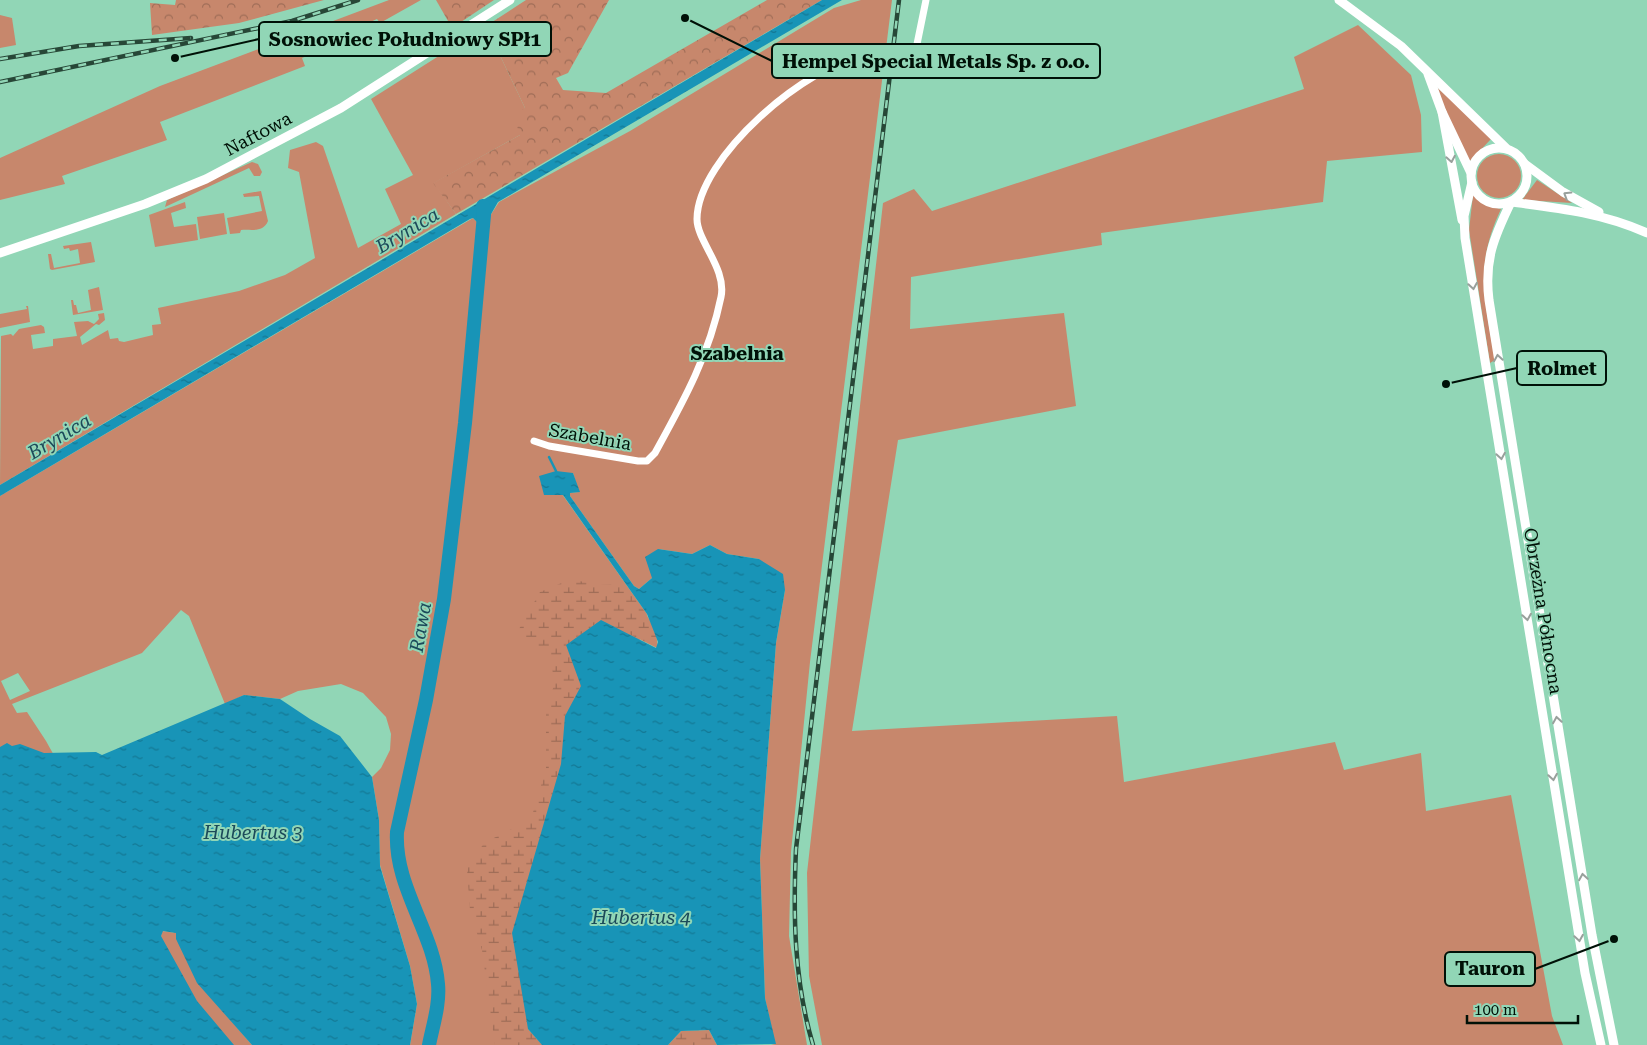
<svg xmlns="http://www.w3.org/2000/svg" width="1647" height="1045" viewBox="0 0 1647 1045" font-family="'Roboto Serif',serif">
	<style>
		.green { fill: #c7876c; fill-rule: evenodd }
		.forest { fill: url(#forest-crowns) }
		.wetland { fill: url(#wetland-marsh) }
		.water { fill: url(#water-ripples) }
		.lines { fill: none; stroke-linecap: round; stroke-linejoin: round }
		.stream { stroke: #1894b7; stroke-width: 2.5 }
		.river { stroke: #1894b7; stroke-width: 14 }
		.minor { stroke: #fff; stroke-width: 7 }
		.tertiary { stroke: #fff; stroke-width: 9 }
		.rail-casing { stroke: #274737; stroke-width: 4.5 }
		.rail { stroke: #91d6b6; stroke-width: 2.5; stroke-dasharray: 8; stroke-linecap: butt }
		.oneway { stroke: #99a09c }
		.labels { text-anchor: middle; stroke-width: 4; stroke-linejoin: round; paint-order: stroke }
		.street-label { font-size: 18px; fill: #001107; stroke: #91d6b6 }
		.water-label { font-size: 19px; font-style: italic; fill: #1c4a5a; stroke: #91d6b6 }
		.neighbourhood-label { font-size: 19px; font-weight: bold; fill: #001107; stroke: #91d6b6 }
		.leader { fill: none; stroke: #001107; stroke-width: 2 }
		.callout-dot { fill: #001107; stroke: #91d6b6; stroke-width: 2 }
		.callout { fill: #91d6b6; stroke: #001107; stroke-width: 2 }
		.callout-label { font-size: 19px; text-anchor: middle; font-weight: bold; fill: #001107 }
	</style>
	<defs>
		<pattern id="forest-crowns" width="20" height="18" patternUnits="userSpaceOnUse" patternTransform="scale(1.25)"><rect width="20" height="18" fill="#c7876c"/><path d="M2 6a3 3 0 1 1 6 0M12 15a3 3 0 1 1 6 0" fill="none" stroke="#9f6d57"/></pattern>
		<pattern id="wetland-marsh" width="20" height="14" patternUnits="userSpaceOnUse" patternTransform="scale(1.25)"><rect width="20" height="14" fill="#c7876c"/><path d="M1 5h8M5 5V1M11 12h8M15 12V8" fill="none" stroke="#9f6d57"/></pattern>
		<pattern id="water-ripples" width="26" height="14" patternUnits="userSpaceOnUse" patternTransform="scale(1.25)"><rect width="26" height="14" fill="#1894b7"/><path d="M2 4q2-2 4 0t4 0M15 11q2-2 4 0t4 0" fill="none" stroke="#137793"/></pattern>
	</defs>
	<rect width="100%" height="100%" fill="#91d6b6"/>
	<g class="green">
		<path d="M389,0H421L380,23L377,19L346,33L345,36L331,43L332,46L302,58L305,66L160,122L167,140L62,176L65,184L0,200V158L160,86Z"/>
		<path d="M861,0H892L810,662L791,852L789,936L807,1045H771L775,1044L765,998L760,859L776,643L785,590L759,559L727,554L710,545L692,554L658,549L652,578L639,589L634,586L570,496L569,493L579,492L573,473L562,494L647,614L528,1029L542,1045H431C435,1025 442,1005 441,985C440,969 433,955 428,941C414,902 397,864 401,822L438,653L468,414L484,240L490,216L499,202L630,131L834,8Z"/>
		<path d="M0,15L12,18L16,45L0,48Z"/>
		<path d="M1358,25L1411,75L1421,115L1422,152L1327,161L1323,202L1101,233L1102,245L911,277L910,329L1064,313L1076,406L898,440L852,731L1117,716L1124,782L1335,742L1344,770L1421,753L1426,811L1511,795L1552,1016L1563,1045H822L809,976L807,873L883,203L914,189L932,211L1304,89L1294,57Z"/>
		<path d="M486,26L525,108L520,135L434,183L456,214L0,485L1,336L11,334L13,336L19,329L41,325L44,327L45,333L31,335L33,349L53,346V339L77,336L74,322L88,321L94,324L99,319L98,314L104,313L105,320L99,325L96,324L80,337L82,345L108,330L110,339L118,338L119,341L124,342L153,335L152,325L161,324L158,308L239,291L285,275L315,258L299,172L288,168L290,150L316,142L323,146L358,248L401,224L385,189L413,175L371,99Z"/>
		<path d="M1438,88L1492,138L1469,162L1436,89Z"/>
		<circle cx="1499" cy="176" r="22"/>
		<path d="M252,162L258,164L262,172L260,176H254L249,168L165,207L167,200Z"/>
		<path d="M1537,180L1572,203L1522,200Z"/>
		<path d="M261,191L268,221C263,233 252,229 241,230L240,233L230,234L227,218L262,211L259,196L244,197L243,194Z"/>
		<path d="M1473,195L1485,205L1501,209C1474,266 1485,301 1495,360L1490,363L1469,230Z"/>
		<path d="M185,202L186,208L171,213L174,227L196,224L198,240L155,247L149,215Z"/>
		<path d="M224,213L227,234L200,239L197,217Z"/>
		<path d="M473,218L478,223L480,240L455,493L435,644L397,822C393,872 411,903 426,948C431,962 436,977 437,992C437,1010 431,1028 426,1045H410L417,1004L410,966L380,865L379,820L372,777L381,768L390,750L391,734L386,717L363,693L341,684L298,691L280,699L244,695L225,704L189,616L181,610L142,653L12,704L17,713L27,712L46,741L130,892L161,936L162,931L176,933L177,939L209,995L252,1045H0V496ZM18,673L30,691L10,700L1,681Z"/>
		<path d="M91,242L95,262L52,270L50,269L48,254H51L54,268L80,263L78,249L70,251L69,248L64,249L63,246Z"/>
		<path d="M99,287L103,310L73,315L71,300H73L74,305H76L78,313L91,310L88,290Z"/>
		<path d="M26,306H28L30,322L0,328V314L27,309Z"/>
	</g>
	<g class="forest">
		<path d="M176,0H324L239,23L152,35L150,3L175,5Z"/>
		<path d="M436,0H494L452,28Z"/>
		<path d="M526,0H609L568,73L556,78L563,90L606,93L767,0H822L456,214L433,183L520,135L513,114L525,108L486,26Z"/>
	</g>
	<g class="wetland">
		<path d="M571,579L597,585L624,584C636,599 661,629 657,648L601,620L566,645L581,685L565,716L528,1029L542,1045H495L482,950L470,910L467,869L484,843L531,819L546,769V710L555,682L550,660L534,647L519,629L540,592Z"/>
		<path d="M709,1030L717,1045H668L681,1031Z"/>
	</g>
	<g class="water">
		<path d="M822,0H842L498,202L490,216L484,212L478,223L473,218L470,219L0,496V485Z"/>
		<path d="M556,471L573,473L580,492L570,493V496L634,586L639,589L652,578L645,557L658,549L692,554L710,545L727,554L759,559L783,574L785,590L776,643L760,859L765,998L776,1044L717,1045L709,1030L681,1031L668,1045H542L528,1029L512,933L561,764L565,716L581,686L566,645L601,620L656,648L658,642L647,614L563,495H544L539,476Z"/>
		<path d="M244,695L280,699L310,719L340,736L372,777L379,820L380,866L410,966L417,1004L410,1045H252L197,983L176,939V933L163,931L161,936L197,1001L234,1045H0V747L7,743L12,746L20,744L44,753L96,752L102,755Z"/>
	</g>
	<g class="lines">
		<g class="stream">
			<path d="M466,404H470"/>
			<path d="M549,457L556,471"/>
		</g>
		<path class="river" d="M429,1045C433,1025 440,1004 438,984C434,932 394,887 397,832L426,700L444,599L465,423L484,215L483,206"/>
		<g class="minor">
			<path d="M900,60L908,59L916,49L926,0"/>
			<path d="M534,441L549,446L638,461H647L655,453C683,402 709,356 721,297C727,269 697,241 697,219C697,158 808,63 866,56C873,55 881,57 888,58"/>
		</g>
		<g class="tertiary">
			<path d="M1339,0L1401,46L1506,148"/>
			<path d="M1428,74L1442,112L1471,173"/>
			<path d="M1442,112L1462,220"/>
			<circle cx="1499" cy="176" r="28"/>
			<path d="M1525,164L1563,192L1599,212"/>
			<path d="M1472,182L1464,216L1465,238L1585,973L1601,1045"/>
			<path d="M1511,202C1494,237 1484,260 1489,300L1592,935L1614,1045"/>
			<path d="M1511,202C1558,208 1603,213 1647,233"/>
			<path d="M0,253L145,204L206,179L341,108L510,0"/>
		</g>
		<g class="rail-casing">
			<g id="rail">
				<path d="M0,59L79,46L191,38"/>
				<path d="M0,82L292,21L358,0"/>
				<path d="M813,1045C794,981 793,915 796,849L899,0"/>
			</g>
		</g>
		<use href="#rail" class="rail"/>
	</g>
	<defs><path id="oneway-chevron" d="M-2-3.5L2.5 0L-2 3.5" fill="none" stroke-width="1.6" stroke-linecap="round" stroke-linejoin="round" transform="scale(1.25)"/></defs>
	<g class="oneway">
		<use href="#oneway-chevron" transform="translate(1451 159) rotate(80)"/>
		<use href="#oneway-chevron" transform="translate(1567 195) rotate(-148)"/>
		<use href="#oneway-chevron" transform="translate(1473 286) rotate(81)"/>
		<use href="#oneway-chevron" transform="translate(1498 358) rotate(-99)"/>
		<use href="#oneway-chevron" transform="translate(1501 456) rotate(81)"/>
		<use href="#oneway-chevron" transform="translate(1527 617) rotate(81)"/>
		<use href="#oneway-chevron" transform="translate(1557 720) rotate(-99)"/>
		<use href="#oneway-chevron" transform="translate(1553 777) rotate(81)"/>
		<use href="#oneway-chevron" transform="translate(1583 877) rotate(-99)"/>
		<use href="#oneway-chevron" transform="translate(1579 938) rotate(81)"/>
	</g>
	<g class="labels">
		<g class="street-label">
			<text transform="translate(258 134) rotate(-28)" y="6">Naftowa</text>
			<text transform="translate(590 437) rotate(10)" y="6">Szabelnia</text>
			<text transform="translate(1543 611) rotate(81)" y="6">Obrzeżna Północna</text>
		</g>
		<g class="water-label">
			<text transform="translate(407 230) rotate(-31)" y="7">Brynica</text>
			<text transform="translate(59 436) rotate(-31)" y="7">Brynica</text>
			<text transform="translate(420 627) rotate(-80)" y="7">Rawa</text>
			<text x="253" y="839">Hubertus 3</text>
			<text x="641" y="924">Hubertus 4</text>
		</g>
		<g class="neighbourhood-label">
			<text x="737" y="360">Szabelnia</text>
		</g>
	</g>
	<path class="leader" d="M175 58L259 39M685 18L772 61M1446 384L1517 368M1614 939L1535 969"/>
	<g class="callout-dot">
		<circle cx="175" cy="58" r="5"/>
		<circle cx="685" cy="18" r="5"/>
		<circle cx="1446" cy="384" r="5"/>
		<circle cx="1614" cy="939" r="5"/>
	</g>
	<g class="callout">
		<rect x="259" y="22" width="292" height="34" rx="5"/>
		<rect x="772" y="44" width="328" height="34" rx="5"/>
		<rect x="1517" y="351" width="89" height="34" rx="5"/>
		<rect x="1445" y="952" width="90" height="34" rx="5"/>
	</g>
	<g class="callout-label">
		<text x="405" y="46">Sosnowiec Południowy SPł1</text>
		<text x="936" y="68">Hempel Special Metals Sp. z o.o.</text>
		<text x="1562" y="375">Rolmet</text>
		<text x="1490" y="975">Tauron</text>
	</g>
	<path d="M1467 1015v8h111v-8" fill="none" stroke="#001107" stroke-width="2.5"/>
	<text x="1474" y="1015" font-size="15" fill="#001107" stroke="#91d6b6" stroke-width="4" paint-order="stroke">100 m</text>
</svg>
